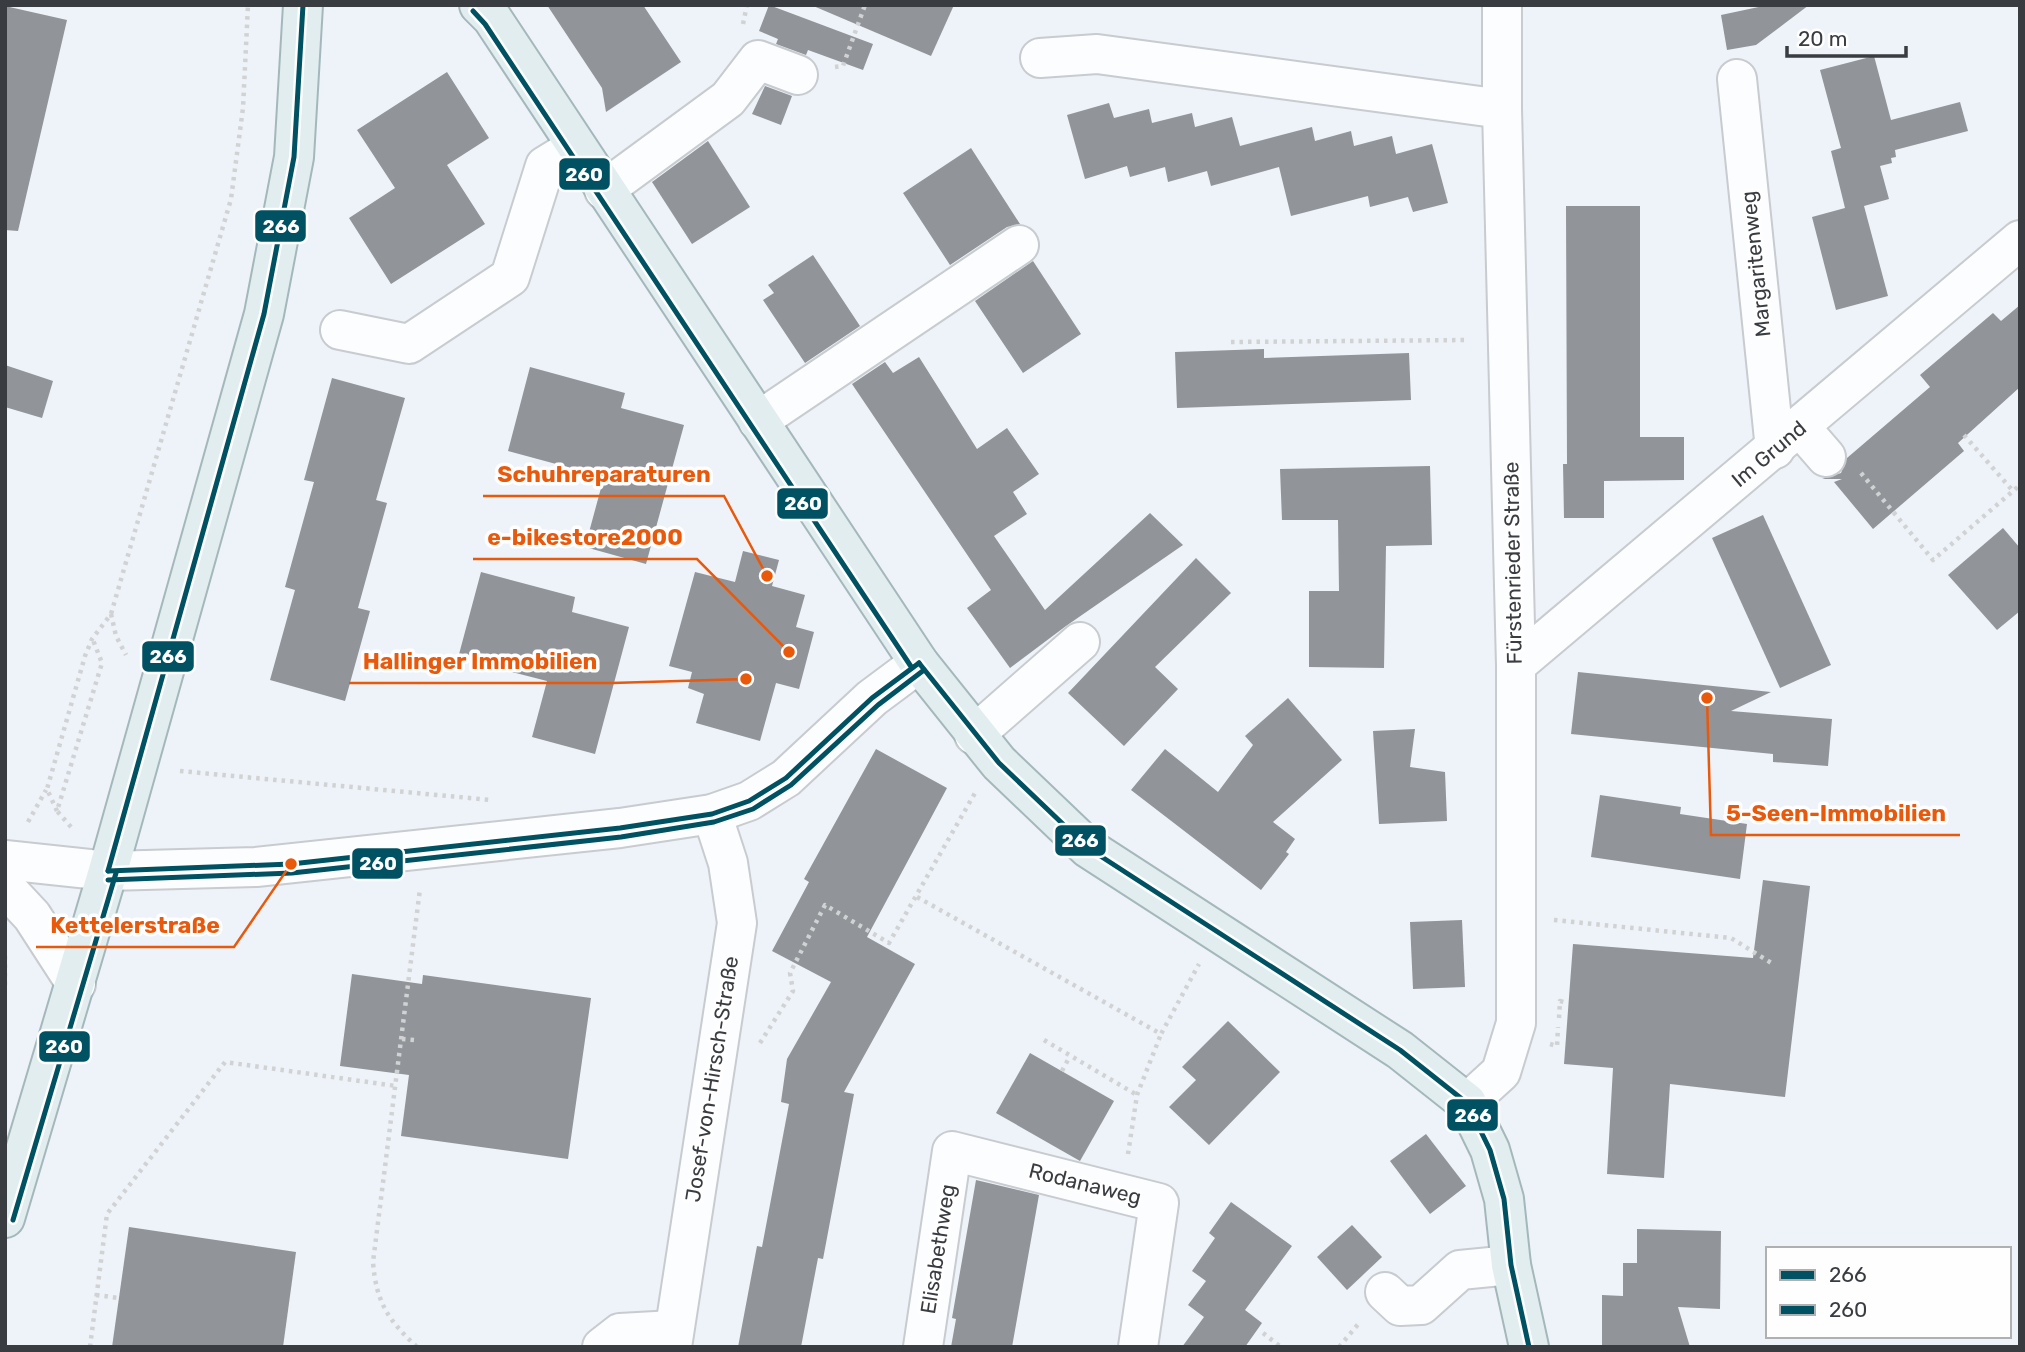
<svg xmlns="http://www.w3.org/2000/svg" width="2025" height="1352" viewBox="0 0 2025 1352" font-family="Rubik,sans-serif">
	<style>
		.building { fill: #919499 }
		.lines { fill: none; stroke-linecap: round; stroke-linejoin: round }
		.minor-casing { stroke: #c8cbcf; stroke-width: 42 }
		.major-casing { stroke: #a4b8bc; stroke-width: 42 }
		.path { stroke: #d1d2d4; stroke-width: 4.5; stroke-dasharray: 3.5 5; stroke-linecap: butt }
		.minor { stroke: #fcfdfe; stroke-width: 38 }
		.major { stroke: #e2edef; stroke-width: 38 }
		.bus-1-casing { stroke: #fefefe; stroke-width: 10 }
		.bus-2-casing { stroke: #fefefe; stroke-width: 10 }
		.bus-1 { stroke: #005262; stroke-width: 5 }
		.bus-2 { stroke: #005262; stroke-width: 5 }
		.labels { text-anchor: middle; stroke-width: 7; stroke-linejoin: round; paint-order: stroke }
		.street-label { font-size: 21px; fill: #393c40; stroke: #fefefe }
		.leader { fill: none; stroke: #e8590c; stroke-width: 2.5 }
		.callout-dot { fill: #e8590c; stroke: #fefefe; stroke-width: 2.5 }
		.callout-label { font-size: 23px; text-anchor: middle; font-weight: bold; fill: #e8590c; stroke: #fefefe; stroke-width: 7; stroke-linejoin: round; paint-order: stroke }
		.line-badge { stroke: #fefefe; stroke-width: 2.5 }
		.badge-label { font-size: 19px; text-anchor: middle; font-weight: bold; fill: #fff }
	</style>
	<rect width="100%" height="100%" fill="#eef3f9"/>
	<g class="building">
		<path d="M547,5H643L681,62L606,112L602,88Z"/>
		<path d="M769,5L873,44L863,70L808,50L806,55L776,44L778,39L759,31Z"/>
		<path d="M811,5H954L931,56Z"/>
		<path d="M1768,5H1809L1756,45L1727,50L1721,15Z"/>
		<path d="M5,6L67,20L18,231L5,230Z"/>
		<path d="M1874,56L1891,120L1960,102L1968,131L1895,150L1896,157L1891,158L1892,163L1880,166L1889,199L1864,206L1888,296L1836,310L1812,217L1845,208L1831,151L1841,148L1820,70Z"/>
		<path d="M447,72L489,138L447,165L485,224L391,284L349,218L395,188L357,130Z"/>
		<path d="M765,86L792,96L781,125L752,114Z"/>
		<path d="M1109,103L1114,118L1149,109L1152,123L1192,113L1195,127L1232,117L1240,146L1312,127L1315,141L1351,131L1354,146L1392,136L1396,154L1432,144L1448,203L1413,212L1408,197L1370,207L1368,196L1291,216L1279,167L1211,186L1207,171L1168,182L1165,167L1130,177L1127,166L1085,179L1067,115Z"/>
		<path d="M708,141L750,207L692,244L652,182Z"/>
		<path d="M971,148L1020,224L1007,227L950,265L903,193Z"/>
		<path d="M1566,206H1640V437H1684V480L1604,481V518H1564L1563,464H1567Z"/>
		<path d="M813,255L860,326L805,363L763,300L774,293L768,285Z"/>
		<path d="M1033,261L1081,334L1023,373L975,301Z"/>
		<path d="M2020,305V387L1958,443L1964,451L1873,529L1834,482L1842,479H1822L1841,473L1847,458L1930,387L1920,375L1993,313L2001,321Z"/>
		<path d="M1264,349V358L1409,353L1411,400L1177,408L1175,352Z"/>
		<path d="M919,357L977,449L1007,428L1039,474L1013,492L1027,514L994,536L1045,610L1150,513L1183,545L1066,626L1010,668L967,608L991,590L852,384L885,362L893,373Z"/>
		<path d="M5,365L53,381L42,418L5,407Z"/>
		<path d="M530,367L625,393L621,408L684,425L646,564L585,547L604,477L508,451Z"/>
		<path d="M332,378L405,398L376,500L387,503L358,608L370,611L345,701L270,680L295,590L285,587L314,482L304,480Z"/>
		<path d="M1430,466L1432,545L1386,546L1384,668L1309,667V591H1339L1338,520H1282L1280,469Z"/>
		<path d="M1763,515L1831,665L1780,688L1712,538Z"/>
		<path d="M2003,528L2020,548V611L1997,630L1948,575Z"/>
		<path d="M743,551L779,560L772,586L805,595L796,627L814,632L799,689L776,683L760,741L696,723L704,694L688,688L692,672L669,666L695,572L735,582Z"/>
		<path d="M1196,558L1231,593L1155,667L1178,689L1124,746L1068,693Z"/>
		<path d="M481,572L575,597L572,612L629,627L595,754L532,737L547,681L458,658Z"/>
		<path d="M1578,672L1771,692L1731,711L1832,719L1828,766L1773,762V754L1571,734Z"/>
		<path d="M1288,698L1342,760L1273,822L1295,839L1286,852L1289,854L1261,890L1131,790L1165,749L1218,792L1253,745L1245,736Z"/>
		<path d="M1415,729L1410,767L1445,772L1447,821L1379,824L1373,731Z"/>
		<path d="M876,749L947,788L867,937L915,964L844,1092L854,1094L823,1259L818,1258L801,1347H738L757,1246L762,1247L789,1104L781,1102L787,1059L831,982L772,951L809,882L804,879Z"/>
		<path d="M1600,795L1681,807L1680,814L1747,824L1740,879L1591,857Z"/>
		<path d="M1763,880L1810,886L1785,1097L1670,1084L1664,1178L1607,1174L1613,1068L1564,1064L1573,944L1753,958Z"/>
		<path d="M1462,920L1465,987L1413,989L1410,922Z"/>
		<path d="M352,974L422,984L423,975L591,998L568,1159L401,1136L409,1075L340,1066Z"/>
		<path d="M1228,1021L1280,1072L1209,1145L1169,1107L1196,1080L1182,1067Z"/>
		<path d="M1030,1053L1114,1101L1080,1161L996,1113Z"/>
		<path d="M1426,1134L1466,1186L1430,1214L1390,1161Z"/>
		<path d="M976,1180L1039,1195L1012,1347H951L956,1319L952,1318Z"/>
		<path d="M1231,1202L1292,1246L1245,1310L1262,1323L1245,1347H1182L1204,1317L1188,1305L1206,1281L1192,1271L1215,1238L1209,1233Z"/>
		<path d="M1352,1225L1382,1257L1347,1290L1317,1257Z"/>
		<path d="M129,1227L296,1252L283,1347H112Z"/>
		<path d="M1637,1229L1721,1231L1720,1309L1678,1307L1690,1347H1602V1295L1623,1296V1263H1637Z"/>
	</g>
	<g class="lines">
		<g class="minor-casing">
			<g id="minor">
				<path d="M1040,58L1097,54L1502,109"/>
				<path d="M1737,79L1775,449"/>
				<path d="M604,190L728,99L758,60L798,75"/>
				<path d="M340,330L409,344L510,277L545,166L576,147"/>
				<path d="M758,421L1019,245"/>
				<path d="M1800,427L1826,457"/>
				<path d="M1516,665L2020,240"/>
				<path d="M974,735L1080,642"/>
				<path d="M5,860L108,871L256,867L620,828L712,814L749,801L786,778L872,698L919,663"/>
				<path d="M5,887L32,916L76,984"/>
				<path d="M1467,1103L1501,1072L1516,1023V665L1502,109V5"/>
				<path d="M1385,1292L1400,1306L1421,1305L1460,1270L1511,1265"/>
				<path d="M602,1347L620,1333L674,1330"/>
				<path d="M672,1347L737,923L728,863L712,814"/>
				<path d="M923,1347L952,1151L1159,1203L1138,1347"/>
			</g>
		</g>
		<g class="major-casing">
			<g id="major">
				<path d="M479,5L492,18L919,663L999,763L1088,848L1400,1050L1467,1103L1490,1150L1504,1199L1511,1265L1529,1347"/>
				<path d="M5,1218L108,871L264,314L294,157L303,5"/>
			</g>
		</g>
		<g class="path">
			<path d="M743,24L747,5"/>
			<path d="M835,67L843,66L865,5"/>
			<path d="M1231,342L1468,340"/>
			<path d="M1964,435L2013,491"/>
			<path d="M1861,473L1933,560L2020,485"/>
			<path d="M111,614L116,636L126,655"/>
			<path d="M180,771L491,800"/>
			<path d="M57,811L47,789L85,656L92,639L111,614L231,199L243,108L248,5"/>
			<path d="M28,822L46,790"/>
			<path d="M71,827L57,811L102,663L93,640"/>
			<path d="M917,897L1161,1034L1199,964"/>
			<path d="M1554,920L1731,938L1773,964"/>
			<path d="M5,956V987"/>
			<path d="M1559,1018L1560,1001L1568,1003"/>
			<path d="M402,1039L414,1040"/>
			<path d="M1044,1040L1137,1095"/>
			<path d="M760,1043L793,991L790,973L825,905L889,943L975,793"/>
			<path d="M1550,1044L1557,1046L1558,1027"/>
			<path d="M1062,1071L1070,1056"/>
			<path d="M1128,1154L1137,1095L1161,1034"/>
			<path d="M96,1295L119,1298"/>
			<path d="M1263,1333L1281,1347"/>
			<path d="M90,1347L107,1214L225,1062L396,1086"/>
			<path d="M417,1347C388,1320 376,1302 373,1262L420,889"/>
			<path d="M1339,1347L1360,1322"/>
		</g>
		<use href="#minor" class="minor"/>
		<use href="#major" class="major"/>
		<g class="bus-1-casing">
			<g id="bus-1">
				<path d="M919,663L999,763L1088,848L1400,1050L1467,1103L1490,1150L1504,1199L1511,1265L1529,1347"/>
				<path d="M108,871L264,314L294,157L303,5"/>
				<path d="M108,871L291,864L620,828L712,814L749,801L786,778L872,698L919,663"/>
			</g>
		</g>
		<g class="bus-2-casing">
			<g id="bus-2">
				<path d="M473,11L485,24L912,668"/>
				<path d="M108,880L292,873L621,837L714,822L753,809L791,785L878,705L924,670"/>
				<path d="M13,1220L116,873"/>
			</g>
		</g>
		<use href="#bus-1" class="bus-1"/>
		<use href="#bus-2" class="bus-2"/>
	</g>
	<g class="labels">
		<g class="street-label">
			<text transform="translate(1756 264) rotate(-96)" y="7">Margaritenweg</text>
			<text transform="translate(1769 454) rotate(-40)" y="7">Im Grund</text>
			<text transform="translate(1513 563) rotate(-91)" y="7">Fürstenrieder Straße</text>
			<text transform="translate(712 1079) rotate(-81)" y="7">Josef-von-Hirsch-Straße</text>
			<text transform="translate(1085 1184) rotate(14)" y="7">Rodanaweg</text>
			<text transform="translate(938 1249) rotate(-81)" y="7">Elisabethweg</text>
		</g>
	</g>
	<path class="leader" d="M767 576L724 496H483M789 652L697 559H473M746 679L612 683H349M1707 698L1711 835H1960M291 864L234 947H36"/>
	<g class="callout-dot">
		<circle cx="767" cy="576" r="7"/>
		<circle cx="789" cy="652" r="7"/>
		<circle cx="746" cy="679" r="7"/>
		<circle cx="1707" cy="698" r="7"/>
		<circle cx="291" cy="864" r="7"/>
	</g>
	<g class="callout-label">
		<text x="604" y="482">Schuhreparaturen</text>
		<text x="585" y="545">e-bikestore2000</text>
		<text x="480" y="669">Hallinger Immobilien</text>
		<text x="1836" y="821">5-Seen-Immobilien</text>
		<text x="135" y="933">Kettelerstraße</text>
	</g>
	<g class="line-badge">
		<rect x="558" y="157" width="53" height="34" rx="7" fill="#005262"/>
		<rect x="254" y="209" width="53" height="34" rx="7" fill="#005262"/>
		<rect x="776" y="487" width="53" height="33" rx="7" fill="#005262"/>
		<rect x="141" y="640" width="54" height="33" rx="7" fill="#005262"/>
		<rect x="1054" y="824" width="53" height="33" rx="7" fill="#005262"/>
		<rect x="351" y="847" width="53" height="33" rx="7" fill="#005262"/>
		<rect x="38" y="1030" width="53" height="33" rx="7" fill="#005262"/>
		<rect x="1446" y="1098" width="53" height="34" rx="7" fill="#005262"/>
	</g>
	<g class="badge-label">
		<text x="584" y="181">260</text>
		<text x="281" y="233">266</text>
		<text x="803" y="510">260</text>
		<text x="168" y="663">266</text>
		<text x="1080" y="847">266</text>
		<text x="378" y="870">260</text>
		<text x="64" y="1053">260</text>
		<text x="1473" y="1122">266</text>
	</g>
	<rect width="2025" height="1352" fill="none" stroke="#393c40" stroke-width="14"/>
	<rect x="1766" y="1247" width="245" height="91" fill="#fefefe" stroke="#afb0b2" stroke-width="2"/>
	<rect x="1780" y="1270" width="35" height="10" fill="#005262" stroke="#afb0b2" stroke-width="2"/>
	<text x="1829" y="1282" font-size="21" fill="#393c40">266</text>
	<rect x="1780" y="1305" width="35" height="10" fill="#005262" stroke="#afb0b2" stroke-width="2"/>
	<text x="1829" y="1317" font-size="21" fill="#393c40">260</text>
	<path d="M1787 46v10h119v-10" fill="none" stroke="#393c40" stroke-width="3.5"/>
	<text x="1798" y="46" font-size="21" fill="#393c40" stroke="#fefefe" stroke-width="5" paint-order="stroke">20 m</text>
</svg>
